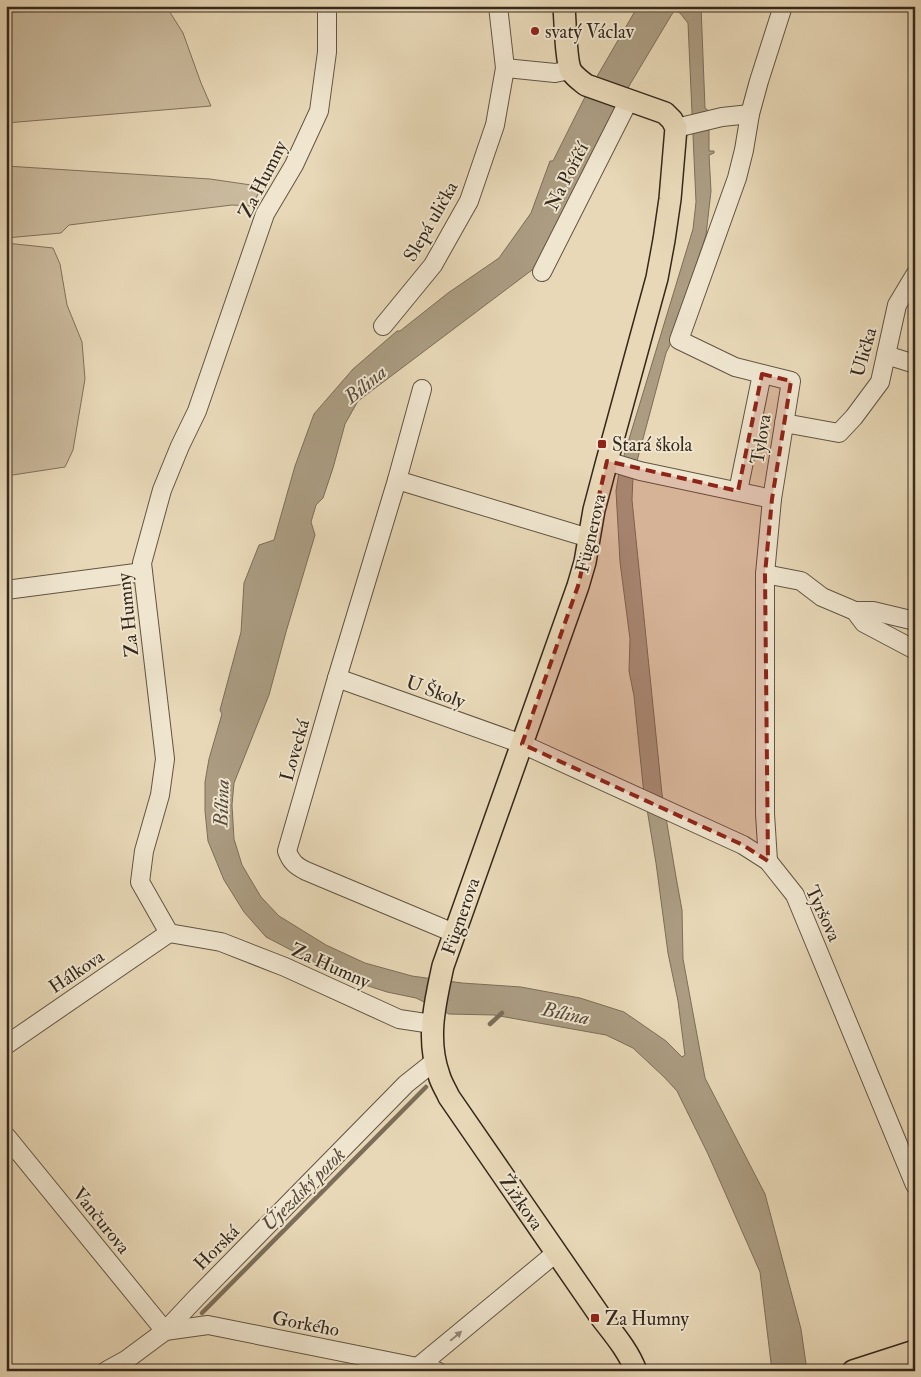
<svg xmlns="http://www.w3.org/2000/svg" width="921" height="1377" viewBox="0 0 921 1377" font-family="'IM FELL Double Pica',serif">
	<style>
		.green { fill: #caba9d; stroke: #80715c }
		.water { fill: #ab9c82; stroke: #7c6e59; fill-rule: evenodd }
		.lines { fill: none; stroke-linecap: round; stroke-linejoin: round }
		.stream { stroke: #7c6e59; stroke-width: 4.5 }
		.minor-casing { stroke: #625443; stroke-width: 20 }
		.major-casing { stroke: #35281c; stroke-width: 24 }
		.minor { stroke: #f0e6d0; stroke-width: 18 }
		.major { stroke: #e8d8b7; stroke-width: 21 }
		.oneway { fill: #928776 }
		.marked { fill: #8f2418; fill-opacity: 0.2; stroke: #8f2418; stroke-width: 4; stroke-dasharray: 10 6; stroke-linejoin: round }
		.poi-dot { fill: #8f2418; stroke: #f0e6d0; stroke-width: 2 }
		.labels { text-anchor: middle; stroke-width: 4; stroke-linejoin: round; paint-order: stroke }
		.poi-label { font-size: 19px; fill: #35281c; stroke: #f0e6d0; text-anchor: start }
		.street-label { font-size: 19px; fill: #35281c; stroke: #f0e6d0 }
		.water-label { font-size: 20px; font-style: italic; fill: #584b3b; stroke: #f0e6d0 }
	</style>
	<rect width="100%" height="100%" fill="#e8d8b7"/>
	<filter id="stains"><feTurbulence type="fractalNoise" baseFrequency=".004" numOctaves="4"/><feColorMatrix values="0 0 0 0 .2 0 0 0 0 .09 0 0 0 0 .02 0 0 0 .5 -.17"/></filter>
	<radialGradient id="worn" r=".72"><stop offset=".6" stop-color="#630" stop-opacity="0"/><stop offset="1" stop-color="#630" stop-opacity=".3"/></radialGradient>
	<g class="green">
		<path d="M106,6H166L183,33L201,83L211,106L6,123V13Z"/>
		<path d="M6,166L210,179L258,186L259,192L252,206L232,205L69,225L61,233L6,238Z"/>
		<path d="M6,243L53,248L60,264L67,305L82,342L85,379L73,450L65,467L6,476Z"/>
	</g>
	<path class="water" d="M638,6H701L705,108L709,111V151H714V153L709,155L711,191L706,235L670,345L666,353L633,476L632,500L662,794L676,877L682,910L683,959L705,1078L765,1194L801,1329L807,1371H772L760,1272L708,1154L677,1091L664,1077L633,1048L606,1035L494,1015L449,1014L416,998L387,992L356,982L318,964L266,937L244,912L224,880L208,841L205,811V782L209,759L222,714L220,710L241,632L244,583L259,545L274,540L295,466L314,414L353,369L397,331H400L448,293L499,258L531,213L550,161H553L585,97ZM675,11L680,13L688,23L696,202L693,229L619,472L616,491L620,562L630,639L629,671L634,696L643,785L656,863L668,953L678,1001L685,1055L682,1057L666,1041L624,1012L580,998L521,987L462,983L412,976L365,963L326,945L279,916L261,897L242,865L234,839L232,805L234,783L269,695L286,632L315,535L311,522L316,505L323,498L333,468L345,424L358,401L536,267L618,111L629,86L672,14Z"/>
	<g class="lines">
		<g class="stream">
			<path d="M490,1024L502,1013"/>
			<path d="M202,1313L426,1087"/>
		</g>
		<g class="minor-casing">
			<g id="minor">
				<path d="M327,6V52L319,111L294,165L265,214L197,411L180,446L162,490L142,563L165,759L160,795L144,851L140,882L169,933L221,942L285,967L399,1019L432,1024"/>
				<path d="M505,68L555,73L570,70"/>
				<path d="M676,128L722,117L750,114"/>
				<path d="M542,272L629,100"/>
				<path d="M383,326L433,265L469,201L495,125L505,68L498,6"/>
				<path d="M886,355L915,364"/>
				<path d="M422,389L397,480L337,678L287,851C291,862 296,866 306,871L454,933"/>
				<path d="M784,423L839,433L854,417L880,382L897,305L915,275"/>
				<path d="M607,461L640,471L772,499"/>
				<path d="M397,480L589,538"/>
				<path d="M738,491L762,374"/>
				<path d="M765,574L801,581L822,597L855,611L864,623L915,650"/>
				<path d="M6,590L143,572"/>
				<path d="M855,611H873L915,621"/>
				<path d="M337,678L522,744L743,845L768,861L795,895L915,1185"/>
				<path d="M768,861L765,814V574L772,499L791,381L735,367L679,340L737,178L744,150L750,114L759,81L783,6"/>
				<path d="M6,1045L169,933"/>
				<path d="M6,1136L165,1331"/>
				<path d="M165,1331L208,1325L437,1371"/>
				<path d="M418,1367L557,1252"/>
				<path d="M106,1371L126,1360L165,1331L196,1298L406,1084L435,1061"/>
			</g>
		</g>
		<g class="major-casing">
			<g id="major">
				<path d="M564,6C565,19 566,62 571,71C575,77 581,81 586,85L665,113L672,120L676,128L670,199L664,240L657,278L607,461L594,510L585,562L578,586L443,966C435,1003 426,1039 439,1075C441,1083 446,1090 449,1097L600,1316C613,1333 628,1350 636,1371"/>
				<path d="M853,1371L915,1351"/>
			</g>
		</g>
		<use href="#minor" class="minor"/>
		<use href="#major" class="major"/>
	</g>
	<defs><path id="oneway-solid" d="M-6-.8H1V-3.2L6.5 0L1 3.2V.8H-6Z" transform="scale(1.25)"/></defs>
	<use class="oneway" href="#oneway-solid" transform="translate(456 1336) rotate(-40)"/>
	<path class="marked" d="M762,374L791,381L772,499L765,574L768,861L743,845L522,744L578,586L607,461L738,491Z"/>
	<g class="poi-dot">
		<circle cx="535" cy="31" r="5"/>
		<rect x="597" y="439" width="10" height="10" rx="2.5"/>
		<rect x="590" y="1313" width="10" height="10" rx="2.5"/>
	</g>
	<g class="labels">
		<g class="poi-label">
			<text x="545" y="38">svatý Václav</text>
			<text x="612" y="451">Stará škola</text>
			<text x="605" y="1325">Za Humny</text>
		</g>
		<g class="street-label">
			<text transform="translate(566 176) rotate(-63)" y="7">Na Poříčí</text>
			<text transform="translate(262 179) rotate(-63)" y="7">Za Humny</text>
			<text transform="translate(430 221) rotate(-60)" y="7">Slepá ulička</text>
			<text transform="translate(863 352) rotate(-74)" y="7">Ulička</text>
			<text transform="translate(760 439) rotate(-81)" y="7">Tylova</text>
			<text transform="translate(590 533) rotate(-77)" y="7">Fügnerova</text>
			<text transform="translate(127 615) rotate(-96)" y="7">Za Humny</text>
			<text transform="translate(436 691) rotate(20)" y="7">U Školy</text>
			<text transform="translate(294 750) rotate(-74)" y="7">Lovecká</text>
			<text transform="translate(824 913) rotate(65)" y="7">Tyršova</text>
			<text transform="translate(460 916) rotate(-71)" y="7">Fügnerova</text>
			<text transform="translate(331 965) rotate(24)" y="7">Za Humny</text>
			<text transform="translate(76 971) rotate(-34)" y="7">Hálkova</text>
			<text transform="translate(522 1202) rotate(55)" y="7">Žižkova</text>
			<text transform="translate(102 1220) rotate(51)" y="7">Vančurova</text>
			<text transform="translate(216 1247) rotate(-45)" y="7">Horská</text>
			<text transform="translate(306 1323) rotate(11)" y="7">Gorkého</text>
		</g>
		<g class="water-label">
			<text transform="translate(365 384) rotate(-39)" y="7">Bílina</text>
			<text transform="translate(221 803) rotate(-88)" y="7">Bílina</text>
			<text transform="translate(566 1013) rotate(12)" y="7">Bílina</text>
			<text transform="translate(303 1189) rotate(-45)" y="7">Újezdský potok</text>
		</g>
	</g>
	<rect width="921" height="1377" fill="none" stroke="#e8d8b7" stroke-width="25"/>
	<rect x="8" y="8" width="906" height="1362" fill="none" stroke="#35281c" stroke-width="2.5"/>
	<rect x="12" y="12" width="896" height="1352" fill="none" stroke="#35281c"/>
	<rect width="100%" height="100%" filter="url(#stains)"/>
	<rect width="100%" height="100%" fill="url(#worn)"/>
</svg>
